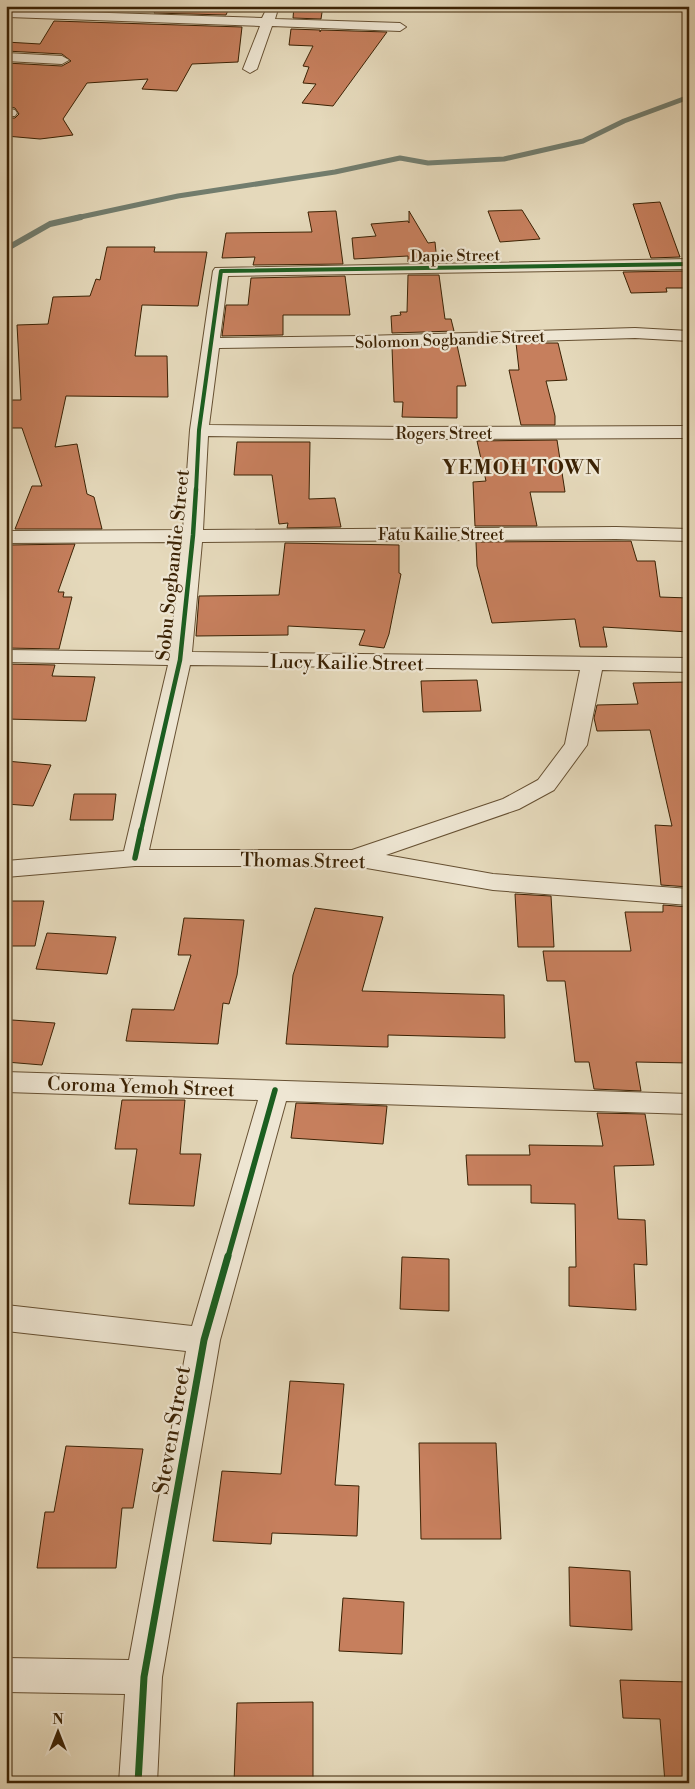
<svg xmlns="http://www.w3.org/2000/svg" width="695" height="1789" viewBox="0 0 695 1789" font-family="'Libre Bodoni',serif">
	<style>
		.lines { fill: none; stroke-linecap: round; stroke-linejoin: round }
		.stream-far1 { stroke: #727d6e; stroke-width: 5 }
		.stream { stroke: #727d6e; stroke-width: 6 }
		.building { fill: #c67f5d; stroke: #3b2204 }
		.minor-casing { stroke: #665032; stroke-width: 2 }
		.minor { fill: #eee6d3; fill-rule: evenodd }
		.cycleway-far3-casing { stroke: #eee6d3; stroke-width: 5.5 }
		.cycleway-far2-casing { stroke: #eee6d3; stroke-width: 7 }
		.cycleway-far1-casing { stroke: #eee6d3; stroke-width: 9 }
		.cycleway-casing { stroke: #eee6d3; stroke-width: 10 }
		.cycleway-far3 { stroke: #1b5e20; stroke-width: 4 }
		.cycleway-far2 { stroke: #1b5e20; stroke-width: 4.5 }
		.cycleway-far1 { stroke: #1b5e20; stroke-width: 5.5 }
		.cycleway { stroke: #1b5e20; stroke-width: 7 }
		.labels { text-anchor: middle; stroke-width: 4.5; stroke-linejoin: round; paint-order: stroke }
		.far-street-label { font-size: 16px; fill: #3b2204; stroke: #eee6d3 }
		.street-label { font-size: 19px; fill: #3b2204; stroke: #eee6d3 }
		.far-district-label { font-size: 20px; font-weight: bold; letter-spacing: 1px; fill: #3b2204; stroke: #eee6d3 }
		.near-street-label { font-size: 22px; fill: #3b2204; stroke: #eee6d3 }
	</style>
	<rect width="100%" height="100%" fill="#e5d9bb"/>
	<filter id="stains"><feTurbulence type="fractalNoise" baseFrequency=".004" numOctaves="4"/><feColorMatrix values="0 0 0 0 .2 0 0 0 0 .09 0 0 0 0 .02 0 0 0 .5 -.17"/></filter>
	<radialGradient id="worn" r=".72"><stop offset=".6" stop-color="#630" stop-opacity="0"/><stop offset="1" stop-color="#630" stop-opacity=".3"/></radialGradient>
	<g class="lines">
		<path class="stream-far1" d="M76,218L178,196L335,172L400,158L428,163L504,159L583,141L624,121L689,97"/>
		<path class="stream" d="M6,249L50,224L81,217"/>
	</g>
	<g class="building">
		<path d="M64,6H95L93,11L63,10Z"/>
		<path d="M159,6H230L226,15L154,13Z"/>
		<path d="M294,6H323L321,19L293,18Z"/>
		<path d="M54,21L242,27L238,62L192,64L177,91L142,89L148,79L87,83L63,119L73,135L40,139L6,136V118H15L19,114L15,108L6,106V63L62,66L71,61L62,54L6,51V42L40,44Z"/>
		<path d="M291,29L320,30V32L321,30L387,32L333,106L302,103L316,84L303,83L309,67L303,66L313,46L289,45Z"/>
		<path d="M660,202L680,257L651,258L633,204Z"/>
		<path d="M522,210L540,239L500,242L488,211Z"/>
		<path d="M336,211L343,264L253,265L255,257L222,258L226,233L312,232L308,212Z"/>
		<path d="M409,211L428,243L435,242L437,262H408V256L354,259L352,238L376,236L371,224L408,221L409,223Z"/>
		<path d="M107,247H155L154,252H207L198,306L142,305L135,356H167L168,397L66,396L55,447L77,444L87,494L94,497L102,529H15L32,486H42L22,428H6L12,400H21L17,325L48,324L53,297L90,296L96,279L100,280Z"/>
		<path d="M684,271L689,288H666L667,292L631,293L623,272Z"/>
		<path d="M408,275H439L445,319H451L454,331L392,333L391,316L401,315L400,312H407Z"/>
		<path d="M345,276L350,315H283V335L222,336L226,305H248L251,278Z"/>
		<path d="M516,343H558L567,380L546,381L555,416V425H521L509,370H519Z"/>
		<path d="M457,345L466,386H457V418L402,417L403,402H394L392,347Z"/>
		<path d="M557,440L565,492H530L537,526H475L473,482L486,481L477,441Z"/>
		<path d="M237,442H310L309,499L335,498L341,527L287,528L288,523L279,524L272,475H234Z"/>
		<path d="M631,541L637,561H655L660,597L689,598V632L603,627L607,647H580L575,619L492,623L477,566L476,542Z"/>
		<path d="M285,543L399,545V573L401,574L389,634L384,648L359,645L365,630L288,626V635L196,636L199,596L279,595Z"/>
		<path d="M75,544L58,592H64L63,597H72L59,649L6,648V552L9,545Z"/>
		<path d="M6,664L55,665L52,676L95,677L86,721L6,719Z"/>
		<path d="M477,680L481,711L423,712L421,681Z"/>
		<path d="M689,682V887L661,885L655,825L672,826L650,730L597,731L594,718L597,705L638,704L633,683Z"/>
		<path d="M6,761L51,765L33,806L6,804Z"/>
		<path d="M74,794H116L113,820H70Z"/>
		<path d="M515,894L551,896L554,947H518Z"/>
		<path d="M6,901H44L35,946H6Z"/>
		<path d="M663,905L689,907V1063L636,1062L641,1091L594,1089L589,1062H575L565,981H547L543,951H631L625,912H663Z"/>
		<path d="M315,908L383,917L362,991L504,995L505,1038L388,1035V1047L286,1044L293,975Z"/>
		<path d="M184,918L244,920L237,975L229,1004L223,1003L218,1044L126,1041L132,1009L174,1010L191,955H178Z"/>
		<path d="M47,933L116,937L107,974L36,969Z"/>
		<path d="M12,1020L55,1023L42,1065L6,1062V1037Z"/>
		<path d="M122,1100H185L180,1154H201L194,1206L129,1204L137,1149H115Z"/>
		<path d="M296,1103L387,1106L383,1144L291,1138Z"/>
		<path d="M597,1113L645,1114L654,1165L614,1166L618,1219L645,1220L647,1265L634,1264L636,1310L569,1306V1267H576L575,1204L531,1203V1185H468L466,1155H530L529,1145L603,1146Z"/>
		<path d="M402,1257L449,1259V1311L400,1309Z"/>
		<path d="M290,1381L344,1384L335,1485L359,1486L357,1536L272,1533L271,1544L213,1541L222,1471L281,1474Z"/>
		<path d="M419,1443H496L501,1539H421Z"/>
		<path d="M66,1446L143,1449L133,1508H122L116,1568H37L45,1512H54Z"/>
		<path d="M569,1567L630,1571L632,1630L570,1626Z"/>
		<path d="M343,1598L404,1602L402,1654L339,1651Z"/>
		<path d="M620,1680L689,1682V1783H665L660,1719L623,1718Z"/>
		<path d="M313,1702V1783H234L237,1703Z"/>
	</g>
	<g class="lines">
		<g class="minor-casing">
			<g id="minor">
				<path d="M7,6H19L17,10L262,18L268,6H276L278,9L275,19L400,23L406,27L400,31L272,26L257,69L250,73L243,69L260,26L8,17L6,16Z"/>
				<path d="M6,53L62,56L69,60L62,64L6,61Z"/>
				<path d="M6,108L15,110L17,113L15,116H6Z"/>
				<path d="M689,259V269L228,276L220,338L364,336L635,328L689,331V341L635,338L364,346L219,348L209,425L406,427L689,426V438L406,439L208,436L203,530L616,527L689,529V541L616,539L202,542L192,652L689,658V672L602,670L587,745L554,790L519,809L386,855L493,874L689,889V905L493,890L355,866H135L6,877V861L124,851L168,665L6,662V650L170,652L182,542L6,543V531L183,530L190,430L213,271L215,268ZM190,665L580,670L565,744L538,780L503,799L352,850H149Z"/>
				<path d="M6,1072L689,1094V1114L286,1101L220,1340L162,1677L157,1783H119L125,1694L6,1692V1658L129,1660L186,1351L6,1331V1305L192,1326L258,1100L6,1092Z"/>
			</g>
		</g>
		<use href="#minor" class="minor"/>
		<g class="cycleway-far3-casing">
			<path id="cycleway-far3" d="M196,491L199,430L221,271L689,264"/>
		</g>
		<g class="cycleway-far2-casing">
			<path id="cycleway-far2" d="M141,831L180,660L193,535L196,489"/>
		</g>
		<g class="cycleway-far1-casing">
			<g id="cycleway-far1">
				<path d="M135,858L141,830"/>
				<path d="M228,1257L275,1090"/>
			</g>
		</g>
		<g class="cycleway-casing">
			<path id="cycleway" d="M138,1783L144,1677L204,1340L228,1256"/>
		</g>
		<use href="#cycleway-far3" class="cycleway-far3"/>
		<use href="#cycleway-far2" class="cycleway-far2"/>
		<use href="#cycleway-far1" class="cycleway-far1"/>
		<use href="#cycleway" class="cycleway"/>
	</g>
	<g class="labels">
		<g class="far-street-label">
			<text transform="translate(455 255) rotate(-1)" y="6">Dapie Street</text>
			<text transform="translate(450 339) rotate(-2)" y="6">Solomon Sogbandie Street</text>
			<text x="444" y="439">Rogers Street</text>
			<text x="441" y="540">Fatu Kailie Street</text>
		</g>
		<g class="street-label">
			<text transform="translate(172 565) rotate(-84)" y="7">Sobu Sogbandie Street</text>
			<text transform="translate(347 662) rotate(1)" y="7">Lucy Kailie Street</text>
			<text transform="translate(303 860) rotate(1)" y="7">Thomas Street</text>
			<text transform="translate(141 1086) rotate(2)" y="7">Coroma Yemoh Street</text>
		</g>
		<g class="far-district-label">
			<text x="522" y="474">YEMOH TOWN</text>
		</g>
		<g class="near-street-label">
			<text transform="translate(171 1430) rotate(-80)" y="8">Steven Street</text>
		</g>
	</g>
	<rect width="695" height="1789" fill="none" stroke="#e5d9bb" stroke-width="25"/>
	<rect x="8" y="8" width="680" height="1774" fill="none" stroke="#3b2204" stroke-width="2.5"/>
	<rect x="12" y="12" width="670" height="1764" fill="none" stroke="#3b2204"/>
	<g transform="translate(58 1732)" stroke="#eee6d3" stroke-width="4" paint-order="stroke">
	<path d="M0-4L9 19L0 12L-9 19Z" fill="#3b2204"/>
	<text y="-8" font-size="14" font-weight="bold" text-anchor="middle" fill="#3b2204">N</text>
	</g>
	<rect width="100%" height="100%" filter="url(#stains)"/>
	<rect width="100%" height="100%" fill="url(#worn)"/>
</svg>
